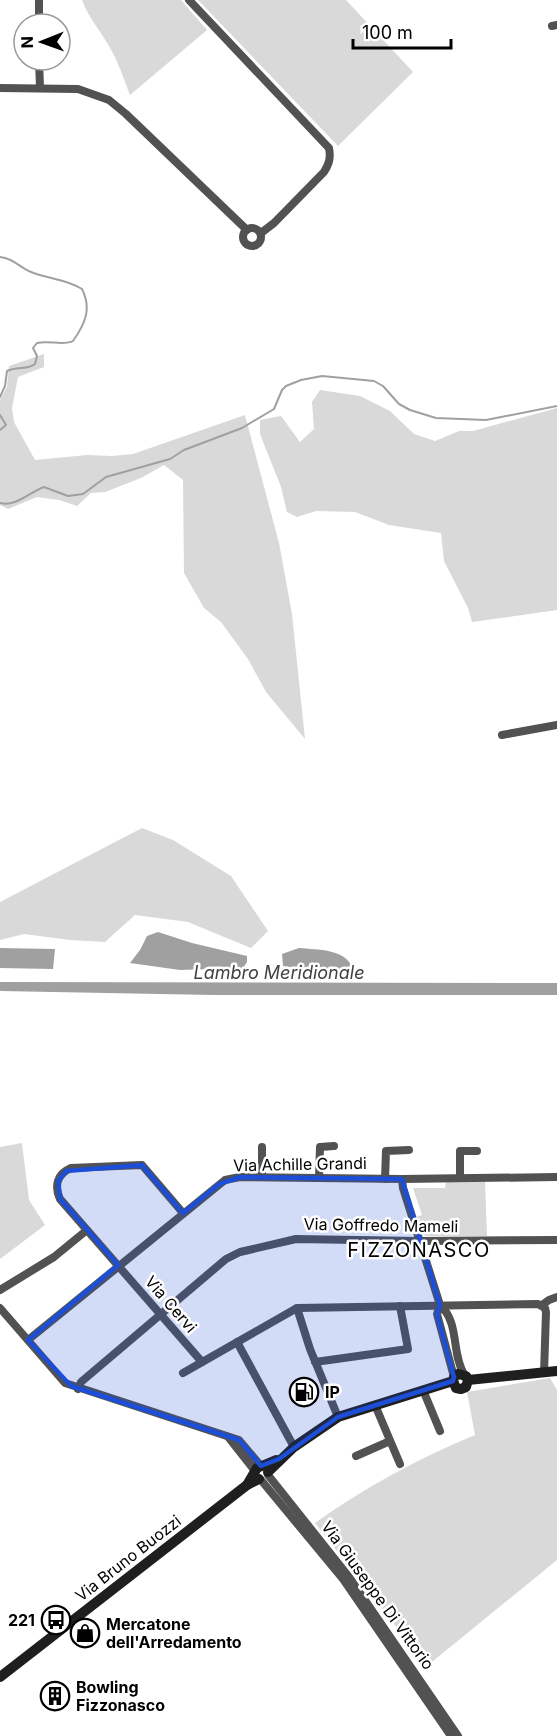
<svg xmlns="http://www.w3.org/2000/svg" width="557" height="1736" viewBox="0 0 557 1736" font-family="Inter,sans-serif">
	<style>
		.green { fill: #d9d9d9 }
		.water { fill: #a0a0a0 }
		.lines { fill: none; stroke-linecap: round; stroke-linejoin: round }
		.stream { stroke: #a0a0a0; stroke-width: 2 }
		.minor { stroke: #525252; stroke-width: 8 }
		.secondary { stroke: #1f1f1f; stroke-width: 10 }
		.marked { fill: #1d4ed8; fill-opacity: 0.2; stroke: #1d4ed8; stroke-width: 4.5; stroke-linejoin: round }
		.labels { text-anchor: middle; stroke-width: 5; stroke-linejoin: round; paint-order: stroke }
		.street-label { font-size: 16px; fill: #000; stroke: #fff }
		.poi-label { font-size: 16px; font-weight: bold; fill: #000; stroke: #fff; text-anchor: start }
		.water-label { font-size: 18px; font-style: italic; fill: #414141; stroke: #fff }
		.quarter-label { font-size: 20px; letter-spacing: 1.5px; fill: #000; stroke: #fff }
	</style>
	<rect width="100%" height="100%" fill="#fff"/>
	<g class="green">
		<path d="M82,0H181L207,30L130,95C124,79 118,61 109,46C100,30 88,17 82,0Z"/>
		<path d="M198,0H346L413,72L338,146Z"/>
		<path d="M44,354V367L18,377L12,408L14,422L35,460L87,455L112,456L133,454L245,415L279,543L292,614L305,739L266,692L248,659L221,622L204,608L184,573L183,480L164,465L141,478L105,492L91,493L77,506L59,500L37,497L8,509L0,505V400L7,387L9,366Z"/>
		<path d="M320,390L360,396L390,411L414,434L435,441L459,431H473L557,408V610L472,622L468,608L444,561L441,533L389,525L355,512L316,511L297,517L287,512L281,487L260,434V420L281,416L300,442L314,429L312,402Z"/>
		<path d="M142,828L173,840L231,876L268,931L251,948L188,922L135,915L105,942L70,940L24,934L0,940V902Z"/>
		<path d="M22,1143L29,1200L45,1225L0,1259V1147Z"/>
		<path d="M446,1182H485L487,1236H425L422,1234L416,1217L422,1215L413,1188H445Z"/>
		<path d="M550,1378L557,1390V1560L427,1666L315,1523C364,1488 419,1458 475,1435L467,1392Z"/>
	</g>
	<g class="water">
		<path d="M158,932L192,943L247,956V962L243,968L180,970L130,963L140,950L147,936Z"/>
		<path d="M0,948L55,949L53,969L0,968Z"/>
		<path d="M299,948C317,950 346,948 353,969H303L283,966L282,954Z"/>
		<path d="M0,982L557,983V995H213L0,991Z"/>
	</g>
	<g class="lines">
		<g class="stream">
			<path d="M0,257C13,258 19,267 31,272C48,279 67,279 82,289C92,309 85,324 73,341C64,346 49,340 37,343L33,348L37,356L35,364C28,370 17,366 7,371L5,386L0,397"/>
			<path d="M0,415L6,425L0,430"/>
			<path d="M0,503C16,507 30,492 44,487L68,496L83,494L106,477L170,459L184,450L242,428L274,409L282,390L286,386L301,380L322,376L374,381L383,386L399,404L410,410L436,418L486,420L557,406"/>
		</g>
		<g class="minor">
			<path d="M39,0V24"/>
			<path d="M189,0L329,148C331,158 329,164 324,172L274,223L261,233"/>
			<path d="M552,26L557,25"/>
			<path d="M39,60L40,88"/>
			<path d="M0,88L78,89L109,100L126,114L247,230"/>
			<circle cx="252" cy="237" r="9"/>
			<path d="M502,735L557,725"/>
			<path d="M262,1177V1147"/>
			<path d="M319,1178L320,1147L334,1146"/>
			<path d="M460,1178V1151H477"/>
			<path d="M385,1179L386,1151L409,1150"/>
			<path d="M402,1179L403,1188L440,1305"/>
			<path d="M183,1213L142,1165L71,1168C57,1174 54,1186 60,1199L202,1362"/>
			<path d="M0,1290L54,1257L87,1230"/>
			<path d="M542,1305L549,1300L557,1297"/>
			<path d="M0,1308L65,1383L239,1440L261,1466"/>
			<path d="M297,1308L310,1349L338,1417"/>
			<path d="M28,1340L225,1180L240,1177L402,1179L557,1177"/>
			<path d="M237,1342L294,1447"/>
			<path d="M315,1362L408,1349L400,1306"/>
			<path d="M183,1373L297,1308L538,1304L545,1308L546,1312L544,1373"/>
			<path d="M454,1377L437,1314L440,1305C460,1323 451,1353 464,1374"/>
			<path d="M78,1389L81,1382L226,1259L240,1252L296,1239L419,1241L557,1240"/>
			<path d="M423,1390L440,1431"/>
			<path d="M375,1405L400,1464"/>
			<path d="M229,1438L255,1471"/>
			<path d="M356,1456L390,1441"/>
			<path d="M268,1475L349,1577L458,1736"/>
			<path d="M261,1480L343,1579L451,1736"/>
		</g>
		<g class="secondary">
			<path d="M468,1380L557,1371"/>
			<path d="M453,1381L456,1388L461,1389L466,1387L468,1380"/>
			<path d="M268,1472L294,1447L338,1417L453,1381L454,1377L458,1374L466,1376L468,1380"/>
			<path d="M247,1485L257,1468L276,1460"/>
			<path d="M0,1677L247,1485L259,1479"/>
		</g>
	</g>
	<path class="marked" d="M142,1165L183,1213L219,1184L240,1177L402,1179L440,1305L437,1314L454,1377L453,1381L338,1417L279,1459L261,1466L239,1440L71,1386L28,1340L118,1265L60,1199L58,1181L66,1171Z"/>
	<defs>
		<g id="fuel-ring" transform="scale(1.5)"><circle r="9.5" fill="#fff" stroke="#000" stroke-width="1.5"/><path d="M-5.5-6h7V0h2V4h1.3V-2.5L3-4.5l.8-.8L6-3V5H2.5V1h-1V6h-7ZM-4.2-4.7v3.2H.2V-4.7Z" fill="#000"/></g>
		<g id="bus-ring" transform="scale(1.5)"><circle r="9.5" fill="#fff" stroke="#000" stroke-width="1.5"/><path d="M-5-6H5V4H4V6H2V4H-2V6H-4V4H-5ZM-3.5-4V0h7V-4ZM-3.5 1.2v1.5H-2V1.2ZM2 1.2v1.5H3.5V1.2Z" fill="#000"/></g>
		<g id="shop-ring" transform="scale(1.5)"><circle r="9.5" fill="#fff" stroke="#000" stroke-width="1.5"/><path d="M-5-2.5h2.3a2.7 3.5 0 0 1 5.4 0H5L5.5 6h-11ZM-1.5-2.5h3a1.5 2.3 0 0 0-3 0Z" fill="#000"/></g>
		<g id="building-ring" transform="scale(1.5)"><circle r="9.5" fill="#fff" stroke="#000" stroke-width="1.5"/><path d="M-4-6H4V6H1V3H-1V6H-4ZM-2.5-4.3h1.7v1.8h-1.7ZM.8-4.3h1.7v1.8H.8ZM-2.5-1h1.7V.8h-1.7ZM.8-1h1.7V.8H.8Z" fill="#000"/></g>
	</defs>
	<g fill-rule="evenodd">
		<use href="#fuel-ring" x="304" y="1392"/>
		<use href="#bus-ring" x="56" y="1620"/>
		<use href="#shop-ring" x="85" y="1633"/>
		<use href="#building-ring" x="55" y="1696"/>
	</g>
	<g class="labels">
		<g class="street-label">
			<text transform="translate(300 1164) rotate(-1)" y="6">Via Achille Grandi</text>
			<text transform="translate(381 1225) rotate(1)" y="6">Via Goffredo Mameli</text>
			<text transform="translate(171 1304) rotate(49)" y="6">Via Cervi</text>
			<text transform="translate(128 1558) rotate(-38)" y="6">Via Bruno Buozzi</text>
			<text transform="translate(378 1595) rotate(54)" y="6">Via Giuseppe Di Vittorio</text>
		</g>
		<g class="poi-label">
			<text x="325" y="1398">IP</text>
			<text x="35" y="1626" text-anchor="end">221</text>
			<text x="106" y="1630">Mercatone<tspan x="106" dy="18">dell'Arredamento</tspan></text>
			<text x="76" y="1693">Bowling<tspan x="76" dy="18">Fizzonasco</tspan></text>
		</g>
		<g class="water-label">
			<text x="279" y="979">Lambro Meridionale</text>
		</g>
		<g class="quarter-label">
			<text x="419" y="1257">FIZZONASCO</text>
		</g>
	</g>
	<g transform="translate(42 42) rotate(269)"><circle r="28" fill="#ffffff" stroke="#999999" stroke-width="1.5"/>
	<path d="M0-4.5L10 22L0 15L-10 22Z" fill="#000000"/>
	<text y="-9" font-size="16" font-weight="bold" text-anchor="middle" fill="#000000">N</text>
	</g>
	<path d="M353 39v9h98v-9" fill="none" stroke="#000000" stroke-width="3"/>
	<text x="362" y="39" font-size="18" fill="#000000" stroke="#ffffff" stroke-width="4.5" paint-order="stroke">100 m</text>
</svg>
